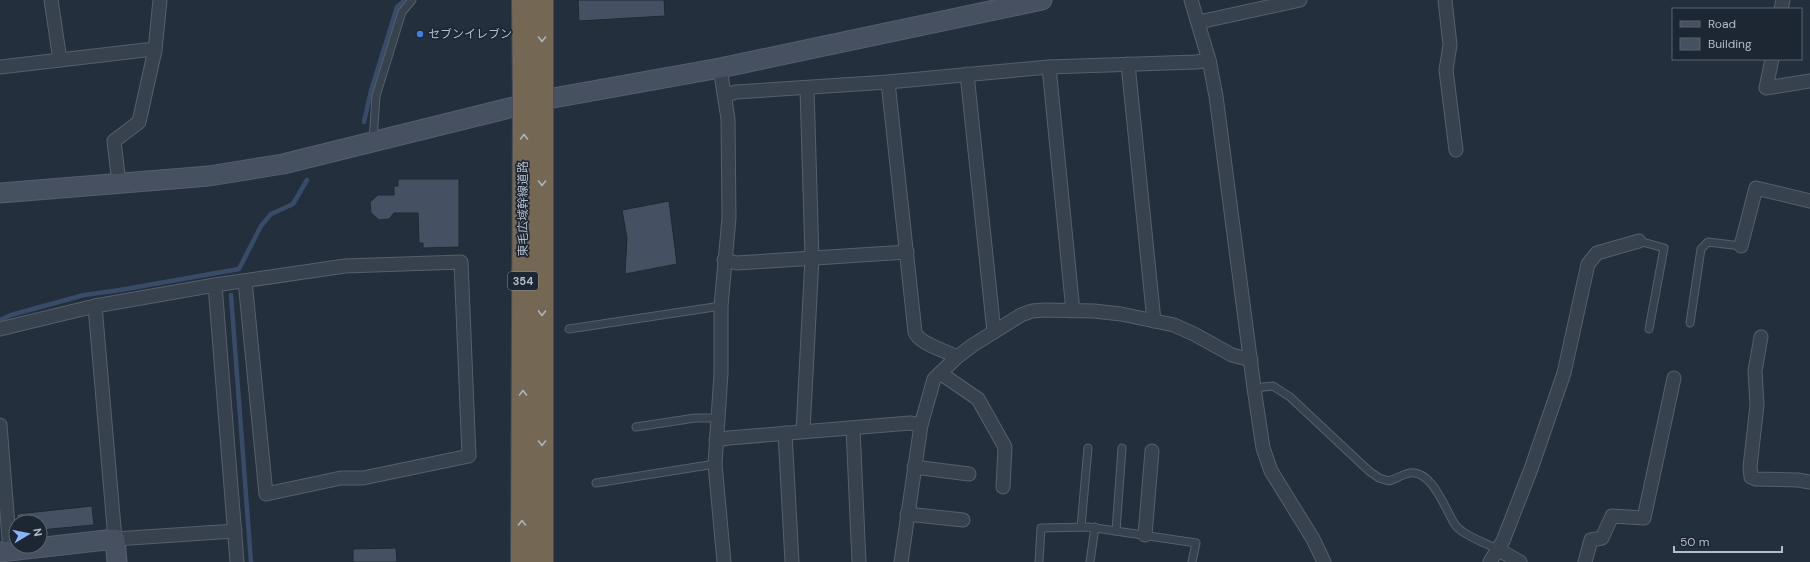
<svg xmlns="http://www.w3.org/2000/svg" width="1810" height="562" viewBox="0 0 1810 562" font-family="'DM Sans','Noto Sans JP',sans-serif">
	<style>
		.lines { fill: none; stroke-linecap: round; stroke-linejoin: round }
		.stream { stroke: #394c67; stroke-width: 4.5 }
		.building { fill: #455162; stroke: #1f2835 }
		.lane-casing { stroke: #565f6c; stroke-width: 9 }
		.street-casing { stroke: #565f6c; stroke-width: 15 }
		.secondary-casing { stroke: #565f6c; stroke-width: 21 }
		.highway-casing { stroke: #434c59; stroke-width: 24 }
		.lane { stroke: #38414e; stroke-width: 7 }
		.street { stroke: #38414e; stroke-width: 13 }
		.secondary { stroke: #465061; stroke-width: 19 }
		.highway { stroke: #746855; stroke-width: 22 }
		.oneway { stroke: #aeb4bd }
		.shop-dot { fill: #3f7fe0; stroke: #1d2633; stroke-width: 1.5 }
		.labels { text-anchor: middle; stroke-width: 3.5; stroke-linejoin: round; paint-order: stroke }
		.shield { fill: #1d2633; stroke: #878f9c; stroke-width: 1 }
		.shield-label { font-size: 11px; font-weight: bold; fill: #b4bcc9 }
		.poi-label { font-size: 12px; fill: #b4bcc9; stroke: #1d2633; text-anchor: start }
		.street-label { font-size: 12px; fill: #b4bcc9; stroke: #1d2633 }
	</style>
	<rect width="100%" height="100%" fill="#242f3e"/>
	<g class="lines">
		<g class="stream">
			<path d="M364,122L371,91L397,7L405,0"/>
			<path d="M231,295L251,562"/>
			<path d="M0,320L11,315L84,295L120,290L239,269L261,226L271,214L293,204L307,180"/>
		</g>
	</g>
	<g class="building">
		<path d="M578,0H664L665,16L579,21Z"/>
		<path d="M398,179H459V247L423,248V243H419L418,213H394L389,219L379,220L371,213L370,202L378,195H394V186H398Z"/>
		<path d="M669,201L677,264L625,274L627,238L622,210Z"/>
		<path d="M92,506L94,525L40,530V522H17V514Z"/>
		<path d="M396,548L397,562H353V549Z"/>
	</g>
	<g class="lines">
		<g class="lane-casing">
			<g id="lane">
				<path d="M373,141L376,96L402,12L412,0"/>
				<path d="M1639,241L1664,248L1649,329"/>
				<path d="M1690,323L1701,249L1708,242L1741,246"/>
				<path d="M569,329L721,306"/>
				<path d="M1254,388L1273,386L1290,397L1369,471L1379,478L1389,481C1395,479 1402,475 1409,473C1433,469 1446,512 1456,526C1463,535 1487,544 1497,549"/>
				<path d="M636,427L695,418H718"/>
				<path d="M596,483L715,464"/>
				<path d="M1081,527L1088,448"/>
				<path d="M1116,531L1122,448"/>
				<path d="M1039,562L1041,528L1089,527L1196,543L1192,562"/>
				<path d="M1090,562L1095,527"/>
			</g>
		</g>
		<g class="street-casing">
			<g id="street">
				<path d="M51,0L60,60"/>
				<path d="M1191,0L1209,60L1216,96L1254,388L1263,448L1271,471L1313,539L1324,562"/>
				<path d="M1445,0L1450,45L1446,70L1456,150"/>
				<path d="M1781,9L1783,0"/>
				<path d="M1199,22L1300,0"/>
				<path d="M1772,59L1766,88L1810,81"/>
				<path d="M1128,64L1154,321"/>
				<path d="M0,67L145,50H155"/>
				<path d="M1049,67L1072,301V311"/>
				<path d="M720,68L728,119L729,218L721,306V373L715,464L724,562"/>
				<path d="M967,74L994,332"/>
				<path d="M888,82L915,332C919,344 945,350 957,357"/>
				<path d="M726,95L736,92L888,82L1049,67L1196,62L1209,60"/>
				<path d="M119,183L114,141L139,122L155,50L160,0"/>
				<path d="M1741,246L1756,188L1810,201"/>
				<path d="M724,260L737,263L907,252"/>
				<path d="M215,285L237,562"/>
				<path d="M95,306L115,539L235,531"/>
				<path d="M0,329L95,306L215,285L345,266L461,262L469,456L363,478H341L266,494L245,281"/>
				<path d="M1761,337L1755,371L1757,405L1750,467L1751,477L1756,479L1798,480L1810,482"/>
				<path d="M940,373L978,399L1005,447L1003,487"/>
				<path d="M0,425L10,551"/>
				<path d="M853,428L859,562"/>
				<path d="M803,431L812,258L807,88"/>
				<path d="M785,433L792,562"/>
				<path d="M716,440L729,438L910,423L921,425"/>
				<path d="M914,467L969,474"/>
				<path d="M907,514L963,520"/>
				<path d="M1145,535L1152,451"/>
				<path d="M1497,549L1520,562"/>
				<path d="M901,562L921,425L934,379L957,357L973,345L1021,315L1032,311L1045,310L1094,311L1121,314L1174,325L1194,334L1232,355L1251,360"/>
				<path d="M1490,562L1503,541L1531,469L1564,373L1588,264L1597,253L1639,241"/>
				<path d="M1585,562L1591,540L1602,538L1612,516L1644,518L1674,378"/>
			</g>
		</g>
		<g class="secondary-casing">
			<g id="secondary">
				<path d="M0,193L209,176L283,164L542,100L720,68L1042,0"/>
				<path d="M0,552L115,539L117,562"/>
			</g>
		</g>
		<g class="highway-casing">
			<g id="highway">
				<path d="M522,562L524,104L523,0"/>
				<path d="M542,562V0"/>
			</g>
		</g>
		<use href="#lane" class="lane"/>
		<use href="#street" class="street"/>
		<use href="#secondary" class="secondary"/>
		<use href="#highway" class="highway"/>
	</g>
	<defs><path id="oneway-chevron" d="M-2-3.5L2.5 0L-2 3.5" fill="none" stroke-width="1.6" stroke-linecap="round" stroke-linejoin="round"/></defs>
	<g class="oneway">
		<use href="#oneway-chevron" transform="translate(542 39) rotate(90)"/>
		<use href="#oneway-chevron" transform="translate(524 137) rotate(-90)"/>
		<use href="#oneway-chevron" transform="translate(542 183) rotate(90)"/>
		<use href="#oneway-chevron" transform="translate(542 313) rotate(90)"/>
		<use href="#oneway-chevron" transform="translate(523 393) rotate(-90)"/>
		<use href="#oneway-chevron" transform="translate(542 443) rotate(90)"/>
		<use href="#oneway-chevron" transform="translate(522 523) rotate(-90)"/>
	</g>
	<circle class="shop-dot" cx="420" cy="34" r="4"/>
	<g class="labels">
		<rect class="shield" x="508" y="272" width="30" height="18" rx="3"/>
		<g class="shield-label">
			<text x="523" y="285">354</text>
		</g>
		<g class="poi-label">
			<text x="428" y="38">セブンイレブン</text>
		</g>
		<g class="street-label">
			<text transform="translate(523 209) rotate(-90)" y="4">東毛広域幹線道路</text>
		</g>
	</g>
	<rect x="1672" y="8" width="130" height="52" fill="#1d2633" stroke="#59626f"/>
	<rect x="1680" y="21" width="20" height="6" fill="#465061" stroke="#59626f"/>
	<text x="1708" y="28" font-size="12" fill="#b4bcc9">Road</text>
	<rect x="1680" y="38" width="20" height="12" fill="#455162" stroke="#59626f"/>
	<text x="1708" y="48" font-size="12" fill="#b4bcc9">Building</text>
	<g transform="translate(28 534) rotate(80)"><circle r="19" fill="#1d2633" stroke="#59626f"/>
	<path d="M0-3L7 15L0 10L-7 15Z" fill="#8ab4f8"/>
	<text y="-6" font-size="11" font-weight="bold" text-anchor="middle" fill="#b4bcc9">N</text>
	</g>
	<path d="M1674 546v6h108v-6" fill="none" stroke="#b4bcc9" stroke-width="2"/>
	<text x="1680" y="546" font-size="12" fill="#b4bcc9" stroke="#1d2633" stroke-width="3" paint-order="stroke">50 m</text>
</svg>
